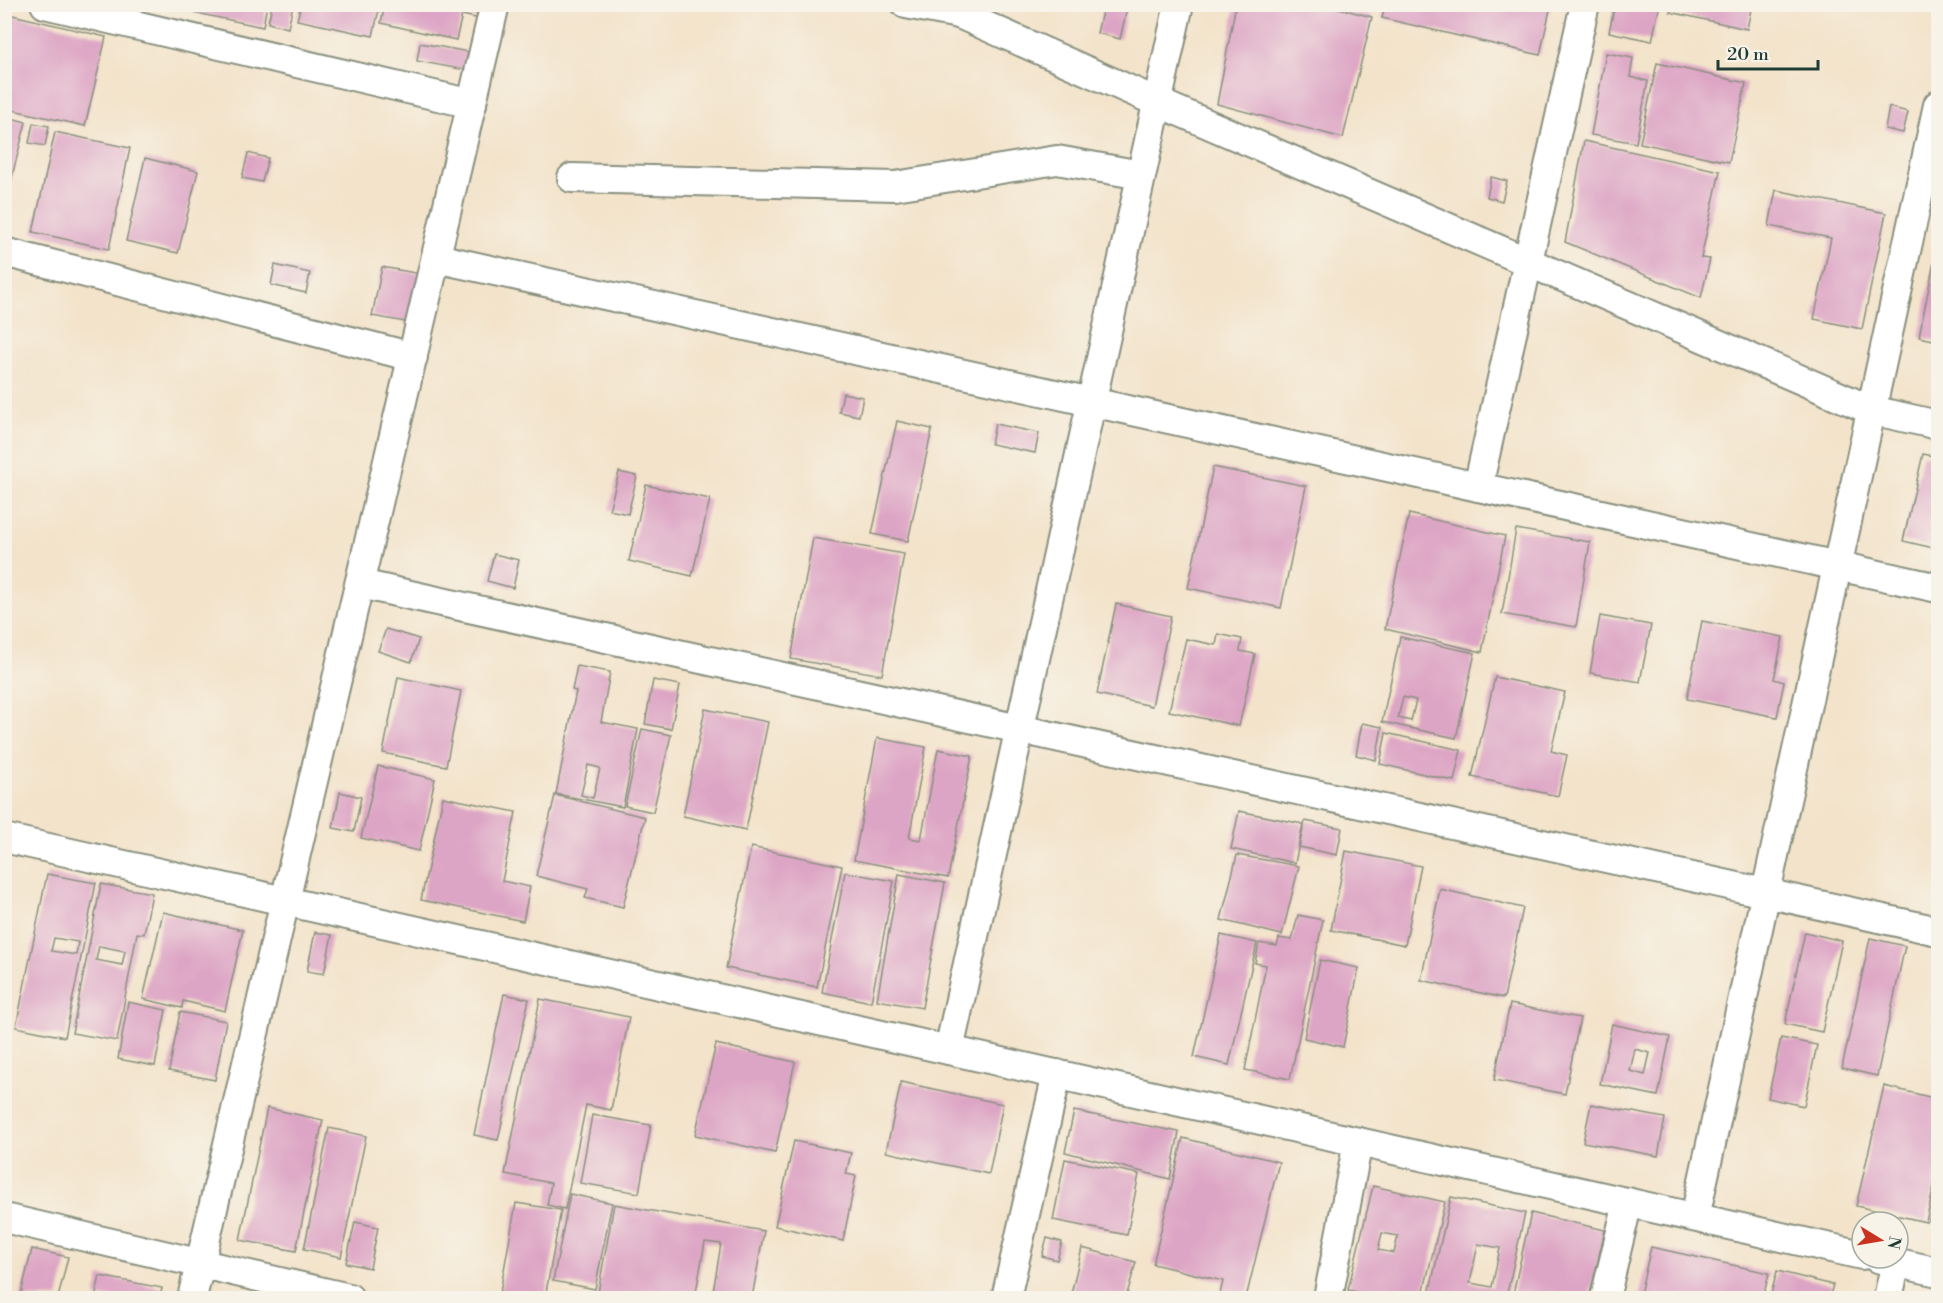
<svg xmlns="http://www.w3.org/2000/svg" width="1943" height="1303" viewBox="0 0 1943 1303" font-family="'Libre Bodoni',serif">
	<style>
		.building { fill: #dda5c5; fill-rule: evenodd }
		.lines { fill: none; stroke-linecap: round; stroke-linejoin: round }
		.minor-casing { stroke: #89907f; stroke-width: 32 }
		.minor { stroke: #fff; stroke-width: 28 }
	</style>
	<rect width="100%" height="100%" fill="#f7f3e8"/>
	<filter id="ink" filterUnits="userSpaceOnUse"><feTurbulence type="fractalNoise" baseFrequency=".0167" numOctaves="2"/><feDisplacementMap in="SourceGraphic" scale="12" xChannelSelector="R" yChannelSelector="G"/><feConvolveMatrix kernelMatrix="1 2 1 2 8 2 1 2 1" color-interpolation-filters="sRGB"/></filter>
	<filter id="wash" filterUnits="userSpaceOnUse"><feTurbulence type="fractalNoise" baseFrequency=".008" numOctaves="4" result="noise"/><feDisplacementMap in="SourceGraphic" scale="24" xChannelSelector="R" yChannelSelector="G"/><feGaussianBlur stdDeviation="1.35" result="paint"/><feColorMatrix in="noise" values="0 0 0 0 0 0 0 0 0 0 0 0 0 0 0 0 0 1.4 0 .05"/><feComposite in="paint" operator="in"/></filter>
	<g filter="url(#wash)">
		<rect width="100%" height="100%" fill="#f3e3ca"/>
		<g id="blocks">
			<g class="building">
				<path d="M198,4H267L263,27L196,13Z"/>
				<path d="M385,4H483L480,19L462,15L456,40L381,23Z"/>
				<path d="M1104,4H1128L1120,39L1097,33Z"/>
				<path d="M1236,4H1323L1372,17L1343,138L1217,104Z"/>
				<path d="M1615,4H1660L1652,41L1609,32Z"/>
				<path d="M1672,4H1752L1747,29L1670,12Z"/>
				<path d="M272,5H293L288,28L268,23Z"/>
				<path d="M301,5H380L373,36L297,20Z"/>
				<path d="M1385,5H1551L1540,55L1382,18Z"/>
				<path d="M4,13L106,37L85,126L4,108Z"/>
				<path d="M420,43L469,52L465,70L417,61Z"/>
				<path d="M1606,53L1633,58L1630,77L1648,81L1636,143L1591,135Z"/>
				<path d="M1657,63L1746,83L1729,162L1640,143Z"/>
				<path d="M1889,107L1908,112L1903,133L1885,129Z"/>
				<path d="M4,116L26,122L10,184L4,183Z"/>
				<path d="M33,123L49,126L45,146L29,143Z"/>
				<path d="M55,132L130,148L109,249L33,232Z"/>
				<path d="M1584,141L1720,171L1701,258L1710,259L1701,298L1565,242Z"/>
				<path d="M248,153L268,158L262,182L242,178Z"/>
				<path d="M145,158L198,171L178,253L126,241Z"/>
				<path d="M1491,177L1507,181L1502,201L1487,197Z"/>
				<path d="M1776,190L1886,213L1862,329L1814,319L1831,238L1769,226Z"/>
				<path d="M1937,247H1938V341L1919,337Z"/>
				<path d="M275,265L310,273L306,293L271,285Z"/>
				<path d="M382,267L421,274L411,323L372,316Z"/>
				<path d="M843,393L863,397L859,416L839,412Z"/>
				<path d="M897,421L932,429L908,541L872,534Z"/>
				<path d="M995,424L1039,433L1035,453L991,444Z"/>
				<path d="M1923,454L1938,457V549L1903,541Z"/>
				<path d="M1213,467L1306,486L1281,608L1188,588Z"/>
				<path d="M619,472L637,476L628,514L609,510Z"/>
				<path d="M646,485L710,499L692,576L629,561Z"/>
				<path d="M1409,514L1505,536L1482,652L1385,629Z"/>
				<path d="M1516,529L1590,542L1576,627L1502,614Z"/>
				<path d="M813,538L904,554L882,675L791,659Z"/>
				<path d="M494,554L519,560L513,588L487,581Z"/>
				<path d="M1116,604L1171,616L1152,706L1097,694Z"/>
				<path d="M1600,616L1651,625L1640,682L1590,673Z"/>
				<path d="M1702,621L1783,637L1774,679L1784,682L1777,717L1687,699Z"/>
				<path d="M386,629L419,639L411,662L378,651Z"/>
				<path d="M1218,634L1242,639L1240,651L1255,654L1239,726L1169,711L1186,639L1216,645Z"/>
				<path d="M1400,637L1475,653L1456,738L1382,722ZM1403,697L1416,700L1411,721L1398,718Z"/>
				<path d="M577,666L610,672L601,722L638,729L623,807L556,794L576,691L572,690ZM588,765L600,768L593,798L581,795Z"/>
				<path d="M398,677L461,691L446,766L383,753Z"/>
				<path d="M1495,677L1565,692L1551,751L1567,755L1558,796L1472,777Z"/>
				<path d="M653,680L680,685L671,729L645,724Z"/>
				<path d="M705,709L768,722L746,830L683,816Z"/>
				<path d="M1362,723L1382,727L1376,760L1356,755Z"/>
				<path d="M642,729L671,735L653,812L625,806Z"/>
				<path d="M1386,733L1461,750L1454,781L1380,764Z"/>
				<path d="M877,738L926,747L909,838L921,840L938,749L972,756L948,878L854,860Z"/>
				<path d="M378,766L435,779L419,851L361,838Z"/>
				<path d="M340,792L361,797L354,832L333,828Z"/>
				<path d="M555,795L645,817L623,907L585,898L588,889L536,876Z"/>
				<path d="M443,797L516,812L502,881L530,887L523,921L421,900Z"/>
				<path d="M1239,811L1303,824L1295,863L1231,849Z"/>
				<path d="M1305,821L1342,828L1337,855L1299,847Z"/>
				<path d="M751,847L842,866L817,987L726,968Z"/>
				<path d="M1346,851L1421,866L1405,945L1331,930Z"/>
				<path d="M1237,855L1299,866L1282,935L1221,920Z"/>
				<path d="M845,872L894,881L871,1002L822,992Z"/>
				<path d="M47,874L96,883L65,1037L16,1027ZM54,938L78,942L76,955L51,951Z"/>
				<path d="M899,874L945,883L922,1008L877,1000Z"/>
				<path d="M101,884L152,893L144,934L137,933L117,1041L72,1033ZM99,946L125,951L122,965L96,960Z"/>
				<path d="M1440,889L1523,908L1504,998L1421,980Z"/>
				<path d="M163,912L243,930L225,1011L183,1001L182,1008L143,999Z"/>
				<path d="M1298,915L1323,920L1290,1079L1245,1070L1266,965L1255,963L1259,943L1277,946L1279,938L1292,940Z"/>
				<path d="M315,932L332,935L324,974L307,971Z"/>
				<path d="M1805,932L1842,941L1822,1032L1785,1024Z"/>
				<path d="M1221,935L1257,943L1229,1065L1194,1057Z"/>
				<path d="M1870,938L1905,946L1877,1076L1842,1068Z"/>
				<path d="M1320,960L1359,968L1343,1047L1304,1038Z"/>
				<path d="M504,994L529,999L498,1140L474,1135Z"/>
				<path d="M540,999L629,1017L611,1110L586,1105L565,1209L547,1205L551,1183L505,1174Z"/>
				<path d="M128,1002L166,1010L155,1066L118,1059Z"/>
				<path d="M1510,1004L1580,1018L1565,1094L1494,1080Z"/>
				<path d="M180,1012L226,1021L215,1080L169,1071Z"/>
				<path d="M1612,1024L1670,1037L1658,1096L1600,1084ZM1635,1049L1650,1053L1645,1075L1630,1071Z"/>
				<path d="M1781,1038L1817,1045L1804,1106L1768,1098Z"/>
				<path d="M716,1044L795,1062L775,1153L695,1135Z"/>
				<path d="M901,1082L1003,1104L989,1174L886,1152Z"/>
				<path d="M1884,1086L1938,1099V1168L1926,1222L1856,1206Z"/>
				<path d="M1591,1104L1665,1118L1658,1156L1583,1142Z"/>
				<path d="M267,1108L323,1120L296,1251L240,1240Z"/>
				<path d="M1074,1111L1179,1132L1170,1179L1065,1152Z"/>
				<path d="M592,1115L651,1125L639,1193L580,1183Z"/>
				<path d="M329,1128L366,1136L341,1257L304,1249Z"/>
				<path d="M1183,1138L1279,1162L1246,1298H1219L1223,1281L1153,1264Z"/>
				<path d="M794,1141L851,1153L846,1174L856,1176L843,1241L775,1226Z"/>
				<path d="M1065,1159L1139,1174L1127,1235L1053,1220Z"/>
				<path d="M1937,1180H1938V1224L1929,1222Z"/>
				<path d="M1373,1186L1445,1202L1422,1298H1383L1348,1290ZM1382,1233L1398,1236L1394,1253L1378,1250Z"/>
				<path d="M570,1194L612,1203L595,1289L553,1281Z"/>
				<path d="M1451,1197L1525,1213L1506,1298H1428ZM1478,1244L1500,1248L1492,1287L1470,1283Z"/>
				<path d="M516,1203L561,1210L545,1298H499Z"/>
				<path d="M614,1204L764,1231L752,1298H712L721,1244L705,1242L695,1298H597Z"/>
				<path d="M1531,1213L1605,1230L1589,1298H1512Z"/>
				<path d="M355,1222L378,1227L370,1268L346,1263Z"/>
				<path d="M1047,1238L1062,1242L1057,1260L1042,1256Z"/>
				<path d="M1651,1247L1769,1273L1763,1298H1683L1666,1295L1665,1298H1639Z"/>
				<path d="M1082,1248L1136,1262L1126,1298H1070Z"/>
				<path d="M32,1249L68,1257L58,1298H20Z"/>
				<path d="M1777,1271L1833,1285L1829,1298H1770Z"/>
				<path d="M100,1276L162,1288L160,1298H95Z"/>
			</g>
		</g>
	</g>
	<g filter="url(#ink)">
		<use href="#blocks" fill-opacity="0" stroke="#89907f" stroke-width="1.5"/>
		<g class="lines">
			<g class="minor-casing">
				<g id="minor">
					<path d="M45,4L472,104"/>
					<path d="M906,4L959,14"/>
					<path d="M951,4L959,14L1157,102L1871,410L1938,425"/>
					<path d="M572,178L895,186L1057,160L1141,175"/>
					<path d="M4,252L413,357"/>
					<path d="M436,258L1938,588"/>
					<path d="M1478,487L1585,4"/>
					<path d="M360,584L1938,931"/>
					<path d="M4,838L1862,1255"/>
					<path d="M949,1050L1179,4"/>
					<path d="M1695,1217L1938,105"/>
					<path d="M4,1218L349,1298"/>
					<path d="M1877,1258L1938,1272"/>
					<path d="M192,1298L495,4"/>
					<path d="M1006,1298L1057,1074"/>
					<path d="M1328,1298L1358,1142"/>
					<path d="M1605,1298L1628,1202"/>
					<path d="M1888,1298L1896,1262"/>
				</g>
			</g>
			<use href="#minor" class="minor"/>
		</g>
	</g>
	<rect width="1943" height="1303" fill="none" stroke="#f7f3e8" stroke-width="24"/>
	<g transform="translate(1880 1240) rotate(101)"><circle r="28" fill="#f7f3e8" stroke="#a1aaa0" stroke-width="1.5"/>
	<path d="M0-4.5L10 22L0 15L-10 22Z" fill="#c8321e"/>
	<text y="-9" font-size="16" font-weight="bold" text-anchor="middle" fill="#1f3d34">N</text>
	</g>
	<path d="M1718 60v9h100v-9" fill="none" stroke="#1f3d34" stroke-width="3"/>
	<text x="1727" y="60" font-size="18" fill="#1f3d34" stroke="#f7f3e8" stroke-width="4.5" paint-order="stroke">20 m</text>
</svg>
